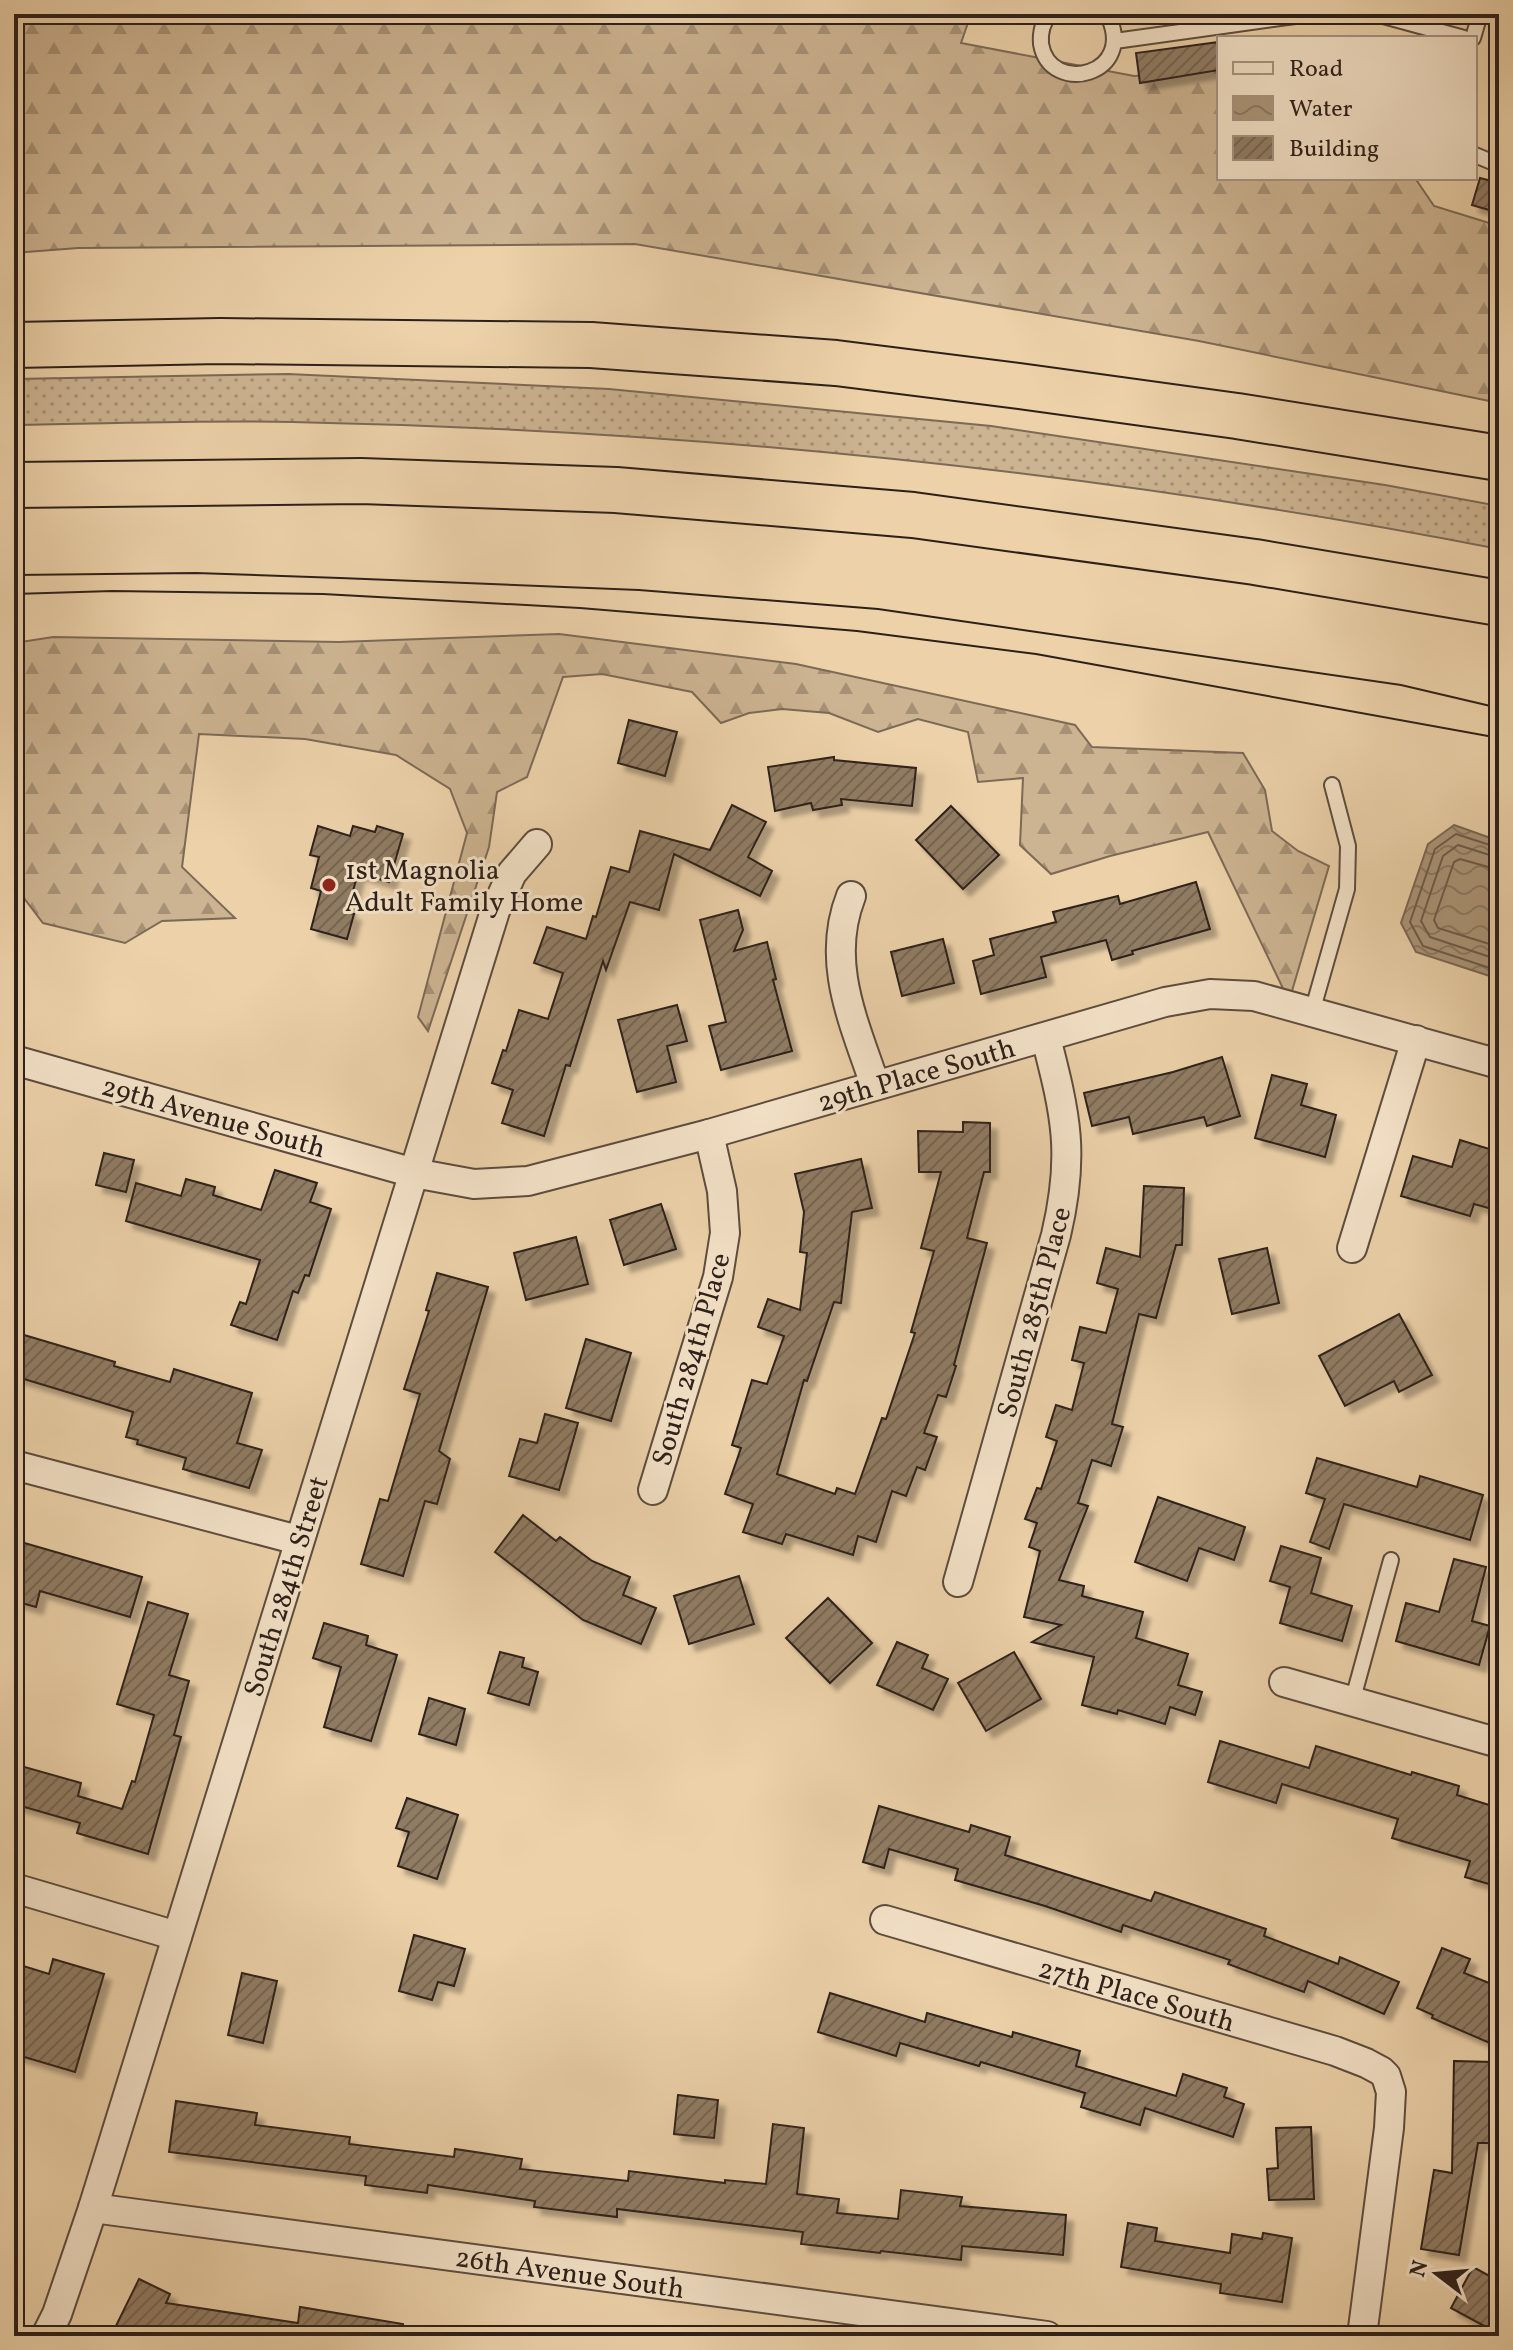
<svg xmlns="http://www.w3.org/2000/svg" width="1513" height="2350" viewBox="0 0 1513 2350" font-family="Vollkorn,serif">
	<style>
		.grass { fill: url(#grass-dots); stroke: #7c6a56; stroke-width: 2 }
		.forest { fill: url(#forest-firs); stroke: #7c6a56; stroke-width: 2 }
		.water { fill: url(#water-waves); stroke: #796652; stroke-width: 2 }
		.lines { fill: none; stroke-linecap: round; stroke-linejoin: round }
		.shore { stroke: #6c5a49; stroke-width: 2 }
		.building { fill: url(#building-hatch); stroke: #2d201a; stroke-width: 2; filter: url(#shadow) }
		.lane-casing { stroke: #5d4c3e; stroke-width: 18 }
		.street-casing { stroke: #5d4c3e; stroke-width: 32 }
		.highway-casing { stroke: #2d201a; stroke-width: 48 }
		.lane { stroke: #f3e1c7; stroke-width: 14 }
		.street { stroke: #f3e1c7; stroke-width: 28 }
		.highway { stroke: #ecd1a9; stroke-width: 44 }
		.tram { stroke: #2d201a; stroke-width: 2 }
		.poi-dot { fill: #8f2418; stroke: #f3e1c7; stroke-width: 3 }
		.labels { text-anchor: middle; stroke-width: 6; stroke-linejoin: round; paint-order: stroke }
		.poi-label { font-size: 28px; fill: #2d201a; stroke: #f3e1c7; text-anchor: start }
		.street-label { font-size: 28px; fill: #2d201a; stroke: #f3e1c7 }
	</style>
	<defs>
		<pattern id="grass-dots" width="8" height="8" patternUnits="userSpaceOnUse" patternTransform="scale(2)"><rect width="8" height="8" fill="#ccb391"/><path d="M2 2h.1M6 6h.1" fill="none" stroke="#a69176" stroke-width="1.8" stroke-linecap="round"/></pattern>
		<pattern id="forest-firs" width="22" height="20" patternUnits="userSpaceOnUse" patternTransform="scale(2)"><rect width="22" height="20" fill="#ccb391"/><path d="M5 1l3.5 6h-7zM16 11l3.5 6h-7z" fill="#a69176"/></pattern>
		<pattern id="water-waves" width="16" height="10" patternUnits="userSpaceOnUse" patternTransform="scale(2)"><rect width="16" height="10" fill="#ab9578"/><path d="M0 5q4-4 8 0t8 0" fill="none" stroke="#8c7962"/></pattern>
		<pattern id="building-hatch" width="6" height="6" patternUnits="userSpaceOnUse" patternTransform="scale(2)"><rect width="6" height="6" fill="#907c64"/><path d="M-1 1l2-2M0 6l6-6M5 7l2-2" fill="none" stroke="#766552"/></pattern>
		<filter id="shadow"><feDropShadow dx="7" dy="7" stdDeviation="2" flood-color="#0004"/></filter>
	</defs>
	<rect width="100%" height="100%" fill="#ecd1a9"/>
	<filter id="stains"><feTurbulence type="fractalNoise" baseFrequency=".0025" numOctaves="4"/><feColorMatrix values="0 0 0 0 .2 0 0 0 0 .09 0 0 0 0 .02 0 0 0 .5 -.17"/></filter>
	<radialGradient id="worn" r=".72"><stop offset=".6" stop-color="#630" stop-opacity="0"/><stop offset="1" stop-color="#630" stop-opacity=".3"/></radialGradient>
	<path class="grass" d="M288,374L609,389L991,426L1385,485L1499,506V549C1102,472 696,430 292,422C199,420 106,424 14,425V379Z"/>
	<g class="forest">
		<path d="M14,14H971L961,43L1134,76L1219,70V178H1415L1434,206L1499,226V403L1199,341L635,244L78,248L14,253Z"/>
		<path d="M559,634L796,664L1075,725L1092,747L1243,753L1265,790L1272,831L1298,851L1329,866L1289,1001L1208,832L1110,856L1051,874L1020,845L1023,778L978,782L968,732L918,719L878,732L829,713L782,709L749,713L721,723L692,692L602,674L563,677L527,777L497,792L489,847L428,1031L418,1017L467,833L450,789L396,755L305,739L199,734L182,867L235,918L162,921L125,943L43,923L14,885V643L53,637L339,642Z"/>
	</g>
	<path class="water" d="M1454,825L1499,841V979L1416,952L1401,923L1428,844Z"/>
	<g class="lines">
		<g class="shore">
			<path d="M1499,848L1456,834L1435,849L1410,922L1423,946L1499,971"/>
			<path d="M1499,858L1458,845L1443,856L1421,921L1430,937L1499,960"/>
			<path d="M1499,870L1460,859L1454,862L1434,920L1438,928L1499,947"/>
		</g>
	</g>
	<g class="building">
		<path d="M1219,42V70L1140,83L1136,53Z"/>
		<path d="M1480,178L1499,183V213L1472,205Z"/>
		<path d="M629,720L677,732L665,776L618,763Z"/>
		<path d="M834,757V760L916,768L912,806L841,799L842,805L813,810L811,803L775,811L768,767Z"/>
		<path d="M732,805L766,822L748,857L772,871L760,896L674,854L659,910L630,902L606,970L603,961L570,1066L566,1065L544,1136L502,1123L513,1090L492,1083L503,1050L506,1051L519,1010L548,1019L563,973L534,963L547,927L586,939L593,916L596,917L611,867L629,872L640,831L710,850Z"/>
		<path d="M951,806L999,855L963,889L916,840Z"/>
		<path d="M318,826L350,836L353,826L375,832L377,826L403,834L389,882L358,873L347,912L354,914L347,939L311,929L321,891L311,888L319,857L310,855Z"/>
		<path d="M1196,882L1210,929L1132,951L1133,954L1112,960L1106,940L1041,957L1046,977L981,994L973,961L994,955L990,939L1056,922L1053,912L1118,896L1120,904Z"/>
		<path d="M738,910L743,930L734,951L767,942L776,979L773,980L792,1051L721,1070L709,1026L726,1022L700,920Z"/>
		<path d="M943,939L954,983L902,996L891,952Z"/>
		<path d="M677,1005L687,1041L667,1046L676,1082L637,1092L618,1020Z"/>
		<path d="M1222,1057L1240,1116L1207,1126L1204,1117L1133,1134L1129,1117L1092,1126L1084,1093L1173,1072Z"/>
		<path d="M1272,1075L1307,1084L1301,1105L1336,1115L1325,1157L1255,1138Z"/>
		<path d="M963,1122L990,1123V1172H984L967,1238L987,1243L954,1365L956,1366L946,1397L938,1395L924,1433L937,1437L925,1470L917,1467L906,1496L892,1491L876,1542L858,1536L853,1555L786,1534L782,1544L743,1532L753,1504L725,1494L741,1448L732,1445L752,1380L767,1384L784,1336L758,1327L768,1299L800,1310L807,1253L800,1252L804,1212L795,1174L861,1159L872,1208L852,1212L841,1303L834,1302L807,1381L804,1380L777,1474L835,1494L837,1488L855,1494L882,1418L886,1419L915,1333L911,1332L934,1251L921,1248L941,1172H919L918,1131L963,1132Z"/>
		<path d="M1460,1140L1499,1152V1211L1474,1204L1470,1216L1401,1196L1413,1156L1452,1167Z"/>
		<path d="M104,1153L134,1160L126,1192L96,1185Z"/>
		<path d="M275,1170L317,1183L310,1202L331,1209L309,1276L305,1275L298,1293L293,1291L277,1340L231,1325L240,1302L246,1304L260,1260L126,1221L136,1183L181,1196L186,1179L215,1187L213,1195L261,1210Z"/>
		<path d="M1144,1186L1184,1188L1182,1245H1176L1156,1318L1139,1314L1112,1424L1123,1427L1111,1466L1092,1460L1078,1503L1088,1506L1059,1580L1084,1586L1082,1596L1143,1612L1136,1638L1188,1654L1178,1685L1202,1692L1195,1715L1170,1707L1165,1724L1118,1710L1117,1714L1082,1705L1094,1657L1032,1642L1061,1625L1024,1617L1040,1551L1029,1547L1037,1523L1025,1519L1037,1488L1041,1489L1057,1441L1046,1437L1056,1405L1072,1410L1084,1363L1072,1360L1080,1327L1106,1333L1118,1289L1097,1283L1106,1248L1140,1257Z"/>
		<path d="M661,1204L676,1249L624,1265L610,1220Z"/>
		<path d="M576,1237L588,1284L526,1300L514,1253Z"/>
		<path d="M1267,1248L1279,1303L1232,1314L1219,1259Z"/>
		<path d="M437,1273L488,1287L439,1451L450,1459L437,1504L425,1501L403,1576L361,1564L380,1499L388,1501L420,1394L404,1389L429,1311L426,1310Z"/>
		<path d="M1399,1314L1432,1375L1399,1392L1394,1381L1345,1406L1319,1356Z"/>
		<path d="M14,1332L115,1362L114,1366L170,1382L174,1369L252,1393L237,1443L262,1450L249,1488L183,1469L186,1458L137,1444L138,1440L126,1437L133,1412L14,1376Z"/>
		<path d="M586,1339L631,1353L611,1421L566,1408Z"/>
		<path d="M545,1414L578,1423L559,1490L509,1476L520,1439L537,1443Z"/>
		<path d="M1317,1458L1417,1487L1420,1476L1483,1495L1470,1540L1344,1504L1329,1549L1310,1542L1325,1499L1306,1493Z"/>
		<path d="M1158,1497L1245,1527L1234,1560L1199,1548L1187,1581L1135,1562Z"/>
		<path d="M523,1515L556,1541L560,1537L592,1561L630,1577L623,1595L656,1608L641,1644L583,1620L495,1552Z"/>
		<path d="M14,1540L142,1577L130,1617L40,1591L36,1607L14,1601Z"/>
		<path d="M1281,1546L1321,1558L1311,1593L1352,1606L1342,1641L1280,1623L1290,1587L1270,1581Z"/>
		<path d="M1454,1559L1486,1567L1472,1621L1490,1626L1479,1665L1396,1641L1406,1603L1439,1612Z"/>
		<path d="M739,1576L754,1624L689,1644L674,1596Z"/>
		<path d="M828,1598L872,1643L830,1683L786,1638Z"/>
		<path d="M148,1602L188,1614L169,1675L189,1681L174,1735L181,1737L148,1854L77,1833L80,1823L14,1804V1764L81,1783L78,1796L122,1809L132,1781L135,1782L154,1715L117,1704Z"/>
		<path d="M324,1623L368,1636L366,1645L397,1655L371,1741L324,1727L341,1667L313,1658Z"/>
		<path d="M897,1642L928,1655L922,1668L948,1679L933,1710L877,1685Z"/>
		<path d="M500,1652L524,1658L522,1667L538,1672L529,1705L488,1693Z"/>
		<path d="M1014,1652L1041,1699L986,1731L958,1683Z"/>
		<path d="M429,1698L465,1709L456,1745L419,1734Z"/>
		<path d="M1220,1741L1309,1768L1316,1746L1411,1775L1412,1772L1459,1786L1457,1795L1499,1808V1887L1465,1877L1470,1861L1392,1838L1398,1819L1282,1784L1276,1803L1208,1782Z"/>
		<path d="M407,1798L458,1815L437,1879L398,1866L409,1832L396,1828Z"/>
		<path d="M879,1806L969,1832L971,1825L1010,1837L1005,1855L1151,1901L1155,1892L1266,1929L1264,1936L1338,1964L1340,1957L1399,1982L1384,2014L1308,1981L1304,1992L1228,1964L1230,1960L1123,1925L1121,1932L1045,1906L955,1880L958,1869L889,1849L884,1868L863,1862Z"/>
		<path d="M414,1935L465,1949L454,1986L438,1982L432,2000L399,1991Z"/>
		<path d="M1442,1948L1470,1959L1464,1973L1499,1987V2028L1492,2044L1432,2018L1433,2015L1417,2008Z"/>
		<path d="M53,1959L104,1974L75,2072L14,2054V1963L49,1974Z"/>
		<path d="M242,1973L277,1981L263,2043L228,2035Z"/>
		<path d="M830,1993L925,2022L927,2013L1012,2037L1013,2032L1080,2051L1076,2066L1176,2096L1183,2074L1227,2088L1224,2097L1244,2104L1233,2137L1145,2108L1140,2125L1081,2107L1085,2093L981,2062L979,2066L900,2043L896,2056L818,2032Z"/>
		<path d="M1454,2061L1494,2062L1493,2143H1478L1459,2255L1421,2249L1434,2170L1452,2173Z"/>
		<path d="M678,2095L718,2100L714,2138L674,2134Z"/>
		<path d="M176,2101L257,2113L255,2125L350,2137L349,2144L454,2157L455,2149L522,2159L520,2169L628,2181L629,2171L725,2183V2180L766,2184L773,2124L804,2128L797,2194L839,2199L837,2213L898,2219L901,2190L962,2197L960,2206L1066,2215L1063,2255L962,2246L961,2260L881,2251L880,2253L801,2244L803,2232L617,2209V2217L534,2207L535,2201L428,2185L427,2193L365,2185L366,2176L169,2152Z"/>
		<path d="M1311,2127L1314,2199L1269,2200L1267,2169L1278,2168L1276,2128Z"/>
		<path d="M1128,2223L1157,2228L1155,2241L1230,2253L1232,2234L1262,2239L1263,2233L1292,2238L1282,2302L1220,2293L1221,2284L1121,2267Z"/>
		<path d="M1473,2267L1499,2281V2334L1451,2308Z"/>
		<path d="M139,2279L170,2294L166,2303L298,2323L300,2307L403,2324L402,2336H111Z"/>
	</g>
	<g class="lines">
		<g class="lane-casing">
			<g id="lane">
				<path d="M1050,14C1042,23 1040,33 1041,44C1050,97 1139,75 1107,14"/>
				<path d="M1376,14L1464,38"/>
				<path d="M1473,38L1480,14"/>
				<path d="M1115,41L1310,14"/>
				<path d="M1475,155L1499,165"/>
				<path d="M1312,1012L1347,889L1348,846L1332,785"/>
				<path d="M1352,1702L1391,1560"/>
			</g>
		</g>
		<g class="street-casing">
			<g id="street">
				<path d="M851,896C825,962 854,1022 875,1085"/>
				<path d="M14,1060L414,1173L474,1184L528,1181L709,1134L1165,1002L1210,994L1254,996L1499,1064"/>
				<path d="M1352,1248L1416,1040"/>
				<path d="M14,1465L298,1540"/>
				<path d="M653,1490L718,1277L725,1233L722,1191L709,1134"/>
				<path d="M958,1582L1056,1235C1075,1155 1066,1116 1046,1038"/>
				<path d="M1284,1682L1499,1743"/>
				<path d="M14,1888L177,1936"/>
				<path d="M885,1920L1335,2051L1366,2063L1381,2071L1386,2076L1391,2092L1389,2128L1362,2336"/>
				<path d="M93,2208L1047,2336"/>
				<path d="M46,2336L57,2314L93,2208L495,911L512,873L537,844"/>
			</g>
		</g>
		<g class="highway-casing">
			<g id="highway">
				<path d="M14,345L220,341L591,345L836,363L1019,386L1237,416L1499,458"/>
				<path d="M14,485L361,481L616,490L913,515L1255,562L1499,603"/>
			</g>
		</g>
		<use href="#lane" class="lane"/>
		<use href="#street" class="street"/>
		<use href="#highway" class="highway"/>
		<g class="tram">
			<path d="M14,575L196,573L340,578L639,590L878,609L1401,685L1499,708"/>
			<path d="M14,594L112,591L323,594L580,608L857,631L1036,654L1499,738"/>
		</g>
	</g>
	<circle class="poi-dot" cx="329" cy="885" r="8"/>
	<g class="labels">
		<g class="poi-label">
			<text x="345" y="879">1st Magnolia<tspan x="345" dy="32">Adult Family Home</tspan></text>
		</g>
		<g class="street-label">
			<text transform="translate(916 1074) rotate(-16)" y="10">29th Place South</text>
			<text transform="translate(214 1116) rotate(16)" y="10">29th Avenue South</text>
			<text transform="translate(1033 1312) rotate(-75)" y="10">South 285th Place</text>
			<text transform="translate(690 1359) rotate(-74)" y="10">South 284th Place</text>
			<text transform="translate(285 1586) rotate(-73)" y="10">South 284th Street</text>
			<text transform="translate(1137 1994) rotate(16)" y="10">27th Place South</text>
			<text transform="translate(570 2272) rotate(8)" y="10">26th Avenue South</text>
		</g>
	</g>
	<rect width="1513" height="2350" fill="none" stroke="#ecd1a9" stroke-width="48"/>
	<rect x="16" y="16" width="1481" height="2318" fill="none" stroke="#2d201a" stroke-width="4"/>
	<rect x="24" y="24" width="1465" height="2302" fill="none" stroke="#2d201a" stroke-width="2"/>
	<rect x="1217" y="36" width="260" height="144" fill="#f3e1c7" stroke="#a49482" stroke-width="2"/>
	<rect x="1233" y="62" width="40" height="12" fill="#f3e1c7" stroke="#a49482" stroke-width="2"/>
	<text x="1289" y="76" font-size="24" fill="#2d201a">Road</text>
	<rect x="1233" y="96" width="40" height="24" fill="url(#water-waves)" stroke="#a49482" stroke-width="2"/>
	<text x="1289" y="116" font-size="24" fill="#2d201a">Water</text>
	<rect x="1233" y="136" width="40" height="24" fill="url(#building-hatch)" stroke="#a49482" stroke-width="2"/>
	<text x="1289" y="156" font-size="24" fill="#2d201a">Building</text>
	<g transform="translate(1437 2274) rotate(286)" stroke="#f3e1c7" stroke-width="6" paint-order="stroke">
	<path d="M0-6L14 30L0 20L-14 30Z" fill="#2d201a"/>
	<text y="-12" font-size="22" font-weight="bold" text-anchor="middle" fill="#2d201a">N</text>
	</g>
	<rect width="100%" height="100%" filter="url(#stains)"/>
	<rect width="100%" height="100%" fill="url(#worn)"/>
</svg>
